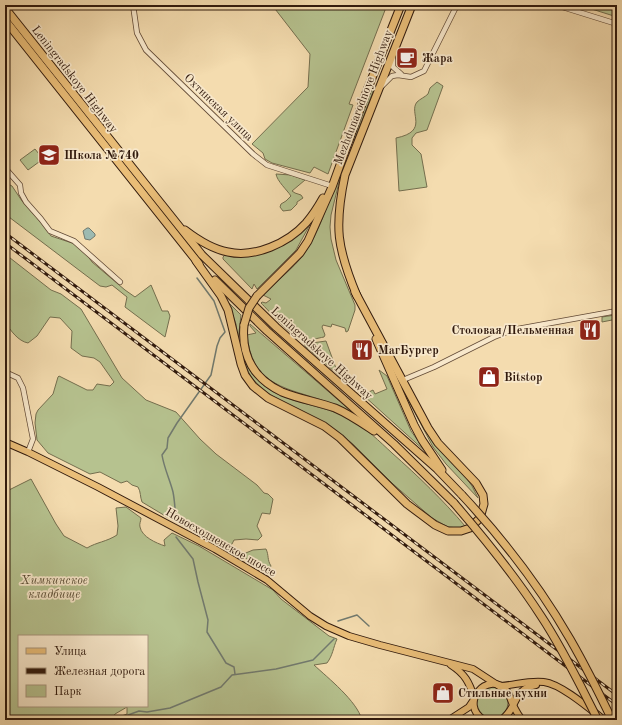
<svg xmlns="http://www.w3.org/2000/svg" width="622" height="725" viewBox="0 0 622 725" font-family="'Old Standard TT',serif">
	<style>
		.green { fill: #b6c28f; stroke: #746e4e; fill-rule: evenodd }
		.water { fill: #9cbab1; stroke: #717a6f }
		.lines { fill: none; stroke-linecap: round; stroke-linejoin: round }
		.stream { stroke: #717a6f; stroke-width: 1.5 }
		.minor-casing { stroke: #624a36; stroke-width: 6 }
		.major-casing { stroke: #311a0d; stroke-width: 8 }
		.highway-casing { stroke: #311a0d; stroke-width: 9 }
		.minor { stroke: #f8e8cb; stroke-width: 4.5 }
		.major { stroke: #eabe78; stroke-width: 6 }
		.highway { stroke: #eabe78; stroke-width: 7 }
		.rail-casing { stroke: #311a0d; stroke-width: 3 }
		.rail { stroke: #f8e8cb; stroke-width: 1.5; stroke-dasharray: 4.5; stroke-linecap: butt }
		.highway-bridge-casing { stroke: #311a0d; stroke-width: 9; stroke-linecap: butt }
		.highway-bridge { stroke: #eabe78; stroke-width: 7 }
		.labels { text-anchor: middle; stroke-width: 3.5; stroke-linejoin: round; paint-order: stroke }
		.poi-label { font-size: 12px; font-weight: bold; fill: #311a0d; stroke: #f8e8cb; text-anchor: start }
		.street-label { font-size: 12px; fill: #311a0d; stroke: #f8e8cb }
		.park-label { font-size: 12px; font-style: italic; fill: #594c34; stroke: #f8e8cb }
	</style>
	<rect width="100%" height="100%" fill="#f4dcaf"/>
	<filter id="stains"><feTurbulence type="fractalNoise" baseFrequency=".005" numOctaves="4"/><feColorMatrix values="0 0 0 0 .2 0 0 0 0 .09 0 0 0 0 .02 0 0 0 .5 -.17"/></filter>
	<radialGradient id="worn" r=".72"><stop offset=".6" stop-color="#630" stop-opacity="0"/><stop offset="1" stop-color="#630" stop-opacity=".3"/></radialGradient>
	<g class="green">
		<path d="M272,5H387L349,104L353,105L328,174L314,167L310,173L272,163L265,159L263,153L252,144L308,87L310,54Z"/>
		<path d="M579,5H617V17Z"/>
		<path d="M437,82L443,86L427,130L416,133L412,138V145L421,154L427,187L399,191L396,138C430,131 408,113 417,102C420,99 425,97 428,94L430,88Z"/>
		<path d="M372,88L374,89L354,141H352Z"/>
		<path d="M35,149L43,159L28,170L20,160Z"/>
		<path d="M276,174L291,175L305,180L292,191L295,193L301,195L303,198L297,202V204L291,210L283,211L280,207L281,204L286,201L291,196C287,190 277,181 276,174Z"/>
		<path d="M337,177L340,178L331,215L330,227L331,239L336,260L355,305V310L348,331L346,332L345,328L332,324L331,327L323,325L322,327L325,335L324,337C318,338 309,341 302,340C292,337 269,311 261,303L262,302L266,303L270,300L271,299L263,295C276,281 293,269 304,254C320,231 328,203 337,177Z"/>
		<path d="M6,183L12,186L22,201L44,226L51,236L75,244L85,252L92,262L125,290L135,297L151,285L162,311H168L170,316L165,337L125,307L127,297L112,285L106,287L100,286L5,214Z"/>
		<path d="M313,219L296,250L257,289L254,284L252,289L223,259V257L225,255L261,254Z"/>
		<path d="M5,254L51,290L61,294L81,309L122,378L146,400L176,412L200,439L216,454L257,485L264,493L268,494L273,499L270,514L262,513L257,526L262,536L258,540L246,539L234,540L232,544L229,546L217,543L170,516L167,517L142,502C140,497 141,492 138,487L132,485L127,481L121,483L100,472L90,474L48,453L37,440L35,423L36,414L38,410L53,394L58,377L59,376L87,390H93L97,384L110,386L114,382L100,362L94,358L82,356L71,348L72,331L60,318L50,317L37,336L28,343C18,341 11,331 5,322Z"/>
		<path d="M228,302L241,315L238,340L236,324Z"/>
		<path d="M615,315L617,319L602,322V317Z"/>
		<path d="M250,324L351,411V412C340,408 330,403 319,399C280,387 252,382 247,335L256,333L250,326Z"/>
		<path d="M326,341L337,371L343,376V379L305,346V344Z"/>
		<path d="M242,358C247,365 251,374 258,380C282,405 323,403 352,420C367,429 379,441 392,453C418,476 443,500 465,526L459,528L448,527L432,518L393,484L353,444L330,426L300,410L285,403L264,391L251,377Z"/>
		<path d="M379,370L387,376L411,431L426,452L363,395L373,390L375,394L387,389Z"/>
		<path d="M408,395L472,486L478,498L446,464L433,447L406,396Z"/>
		<path d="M31,479L56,524L64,536L87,548C97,542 106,542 117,535L118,526L116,508L126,507L141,518C141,521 139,524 140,527C142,537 156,543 165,546L164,540L172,533L199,546L273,590L281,599L329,636L337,639C333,648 333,655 327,663L314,665C328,678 357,701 362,720H116L119,717L127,714V707L115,714L111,720H5V492ZM19,636H147V706H19Z"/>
		<path d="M266,549C269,555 267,560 271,566L267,573L241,555L253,550Z"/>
		<circle cx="492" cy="703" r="16"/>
	</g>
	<path class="water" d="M87,228H89L95,234V236L90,240L85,239L83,231Z"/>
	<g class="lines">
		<g class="stream">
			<path d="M176,521C175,511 175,502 173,492C170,480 164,468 162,455L167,448L168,438L177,423L211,375L217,346L220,338L225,332L214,301L197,278"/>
			<path d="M176,537L193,559L198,582L208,620L207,632L226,663L234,667L235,674"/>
			<path d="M338,621L357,615L369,626"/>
			<path d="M120,720V718L139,711L147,712L170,708L221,687L232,675L276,669L313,660L334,639"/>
		</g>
		<g class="minor-casing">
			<g id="minor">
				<path d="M133,5L137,33L146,50L253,154L267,165L329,185"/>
				<path d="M556,5L617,24"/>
				<path d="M393,57V67L401,74"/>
				<path d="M382,86L392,76L398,75L411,77L424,71L457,5"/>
				<path d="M5,168L20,185L21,193L26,202L41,219L50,231L74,241L120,282"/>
				<path d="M5,372L18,378L23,388L33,439L28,452"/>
				<path d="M403,380L434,367L494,337L512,330L617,311"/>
			</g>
		</g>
		<g class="major-casing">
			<g id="major">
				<path d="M5,442L28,452L98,487L215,549L267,580L310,616L326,626L349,636L380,645L473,669L499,686"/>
				<path d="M451,665C465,674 469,682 474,697"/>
				<path d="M501,686C515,685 530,680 544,682C561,684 590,709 604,720"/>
				<path d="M449,720L469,707L473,701"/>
				<path d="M484,720C458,704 487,670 506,690C510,695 511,701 514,707C516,711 519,716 522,720"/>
				<path d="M501,720C518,709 512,689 536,685"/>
			</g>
		</g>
		<g class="highway-casing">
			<g id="highway">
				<path d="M5,8L202,255L276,327L437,469L462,495"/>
				<path d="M5,20L199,264"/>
				<path d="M185,230C198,240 212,249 228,252C255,258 288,243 306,223C312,216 318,207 323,198"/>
				<path d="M196,261L221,296L228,310L241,364L245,375L253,386L268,398L324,426L340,438L407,504L435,525L448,531H461L470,528L480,518L484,504L483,495L476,483L438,443L428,428L355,292"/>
				<path d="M215,280L267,331L394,444L454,503"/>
				<path d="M257,296L300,253L308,241L332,187L366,93L401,5"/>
				<path d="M357,296C337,248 334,227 345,175L412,5"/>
				<path d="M244,325C241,356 254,379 282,392C299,399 318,402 335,408C349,414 362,423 374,431"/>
				<path d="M376,339L414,425L422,440L442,470"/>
			</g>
		</g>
		<use href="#minor" class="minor"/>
		<use href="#major" class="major"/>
		<use href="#highway" class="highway"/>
		<g class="rail-casing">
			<g id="rail">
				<path d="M5,233L617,695"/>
				<path d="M5,243L617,705"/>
			</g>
		</g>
		<use href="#rail" class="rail"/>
		<g class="highway-bridge-casing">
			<g id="highway-bridge">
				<path d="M244,325L249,308L257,296"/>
				<path d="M462,495C503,539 540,587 570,639C585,665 599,693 612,720"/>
				<path d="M454,503C485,539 515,576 541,616C563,649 580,685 598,720"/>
			</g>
		</g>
		<use href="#highway-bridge" class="highway-bridge"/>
	</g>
	<defs>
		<g id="cafe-square" transform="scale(1.15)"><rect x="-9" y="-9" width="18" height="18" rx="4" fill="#8f2418" stroke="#f8e8cb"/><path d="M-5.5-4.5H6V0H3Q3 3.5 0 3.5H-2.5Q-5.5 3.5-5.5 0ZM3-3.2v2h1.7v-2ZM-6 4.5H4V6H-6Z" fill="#fff"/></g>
		<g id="school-square" transform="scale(1.15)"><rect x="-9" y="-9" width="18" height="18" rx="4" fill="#8f2418" stroke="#f8e8cb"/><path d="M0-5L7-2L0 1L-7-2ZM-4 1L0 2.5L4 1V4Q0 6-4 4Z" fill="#fff"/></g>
		<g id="restaurant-square" transform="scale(1.15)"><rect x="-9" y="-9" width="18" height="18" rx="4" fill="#8f2418" stroke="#f8e8cb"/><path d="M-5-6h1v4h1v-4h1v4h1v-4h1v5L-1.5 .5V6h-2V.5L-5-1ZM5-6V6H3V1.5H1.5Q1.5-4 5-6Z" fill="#fff"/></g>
		<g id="shop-square" transform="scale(1.15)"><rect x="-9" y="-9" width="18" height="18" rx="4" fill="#8f2418" stroke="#f8e8cb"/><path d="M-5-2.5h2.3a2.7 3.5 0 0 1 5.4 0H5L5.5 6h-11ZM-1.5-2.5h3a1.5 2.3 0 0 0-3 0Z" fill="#fff"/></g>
	</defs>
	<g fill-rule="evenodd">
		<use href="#cafe-square" x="407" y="58"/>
		<use href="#school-square" x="49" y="155"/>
		<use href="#restaurant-square" x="590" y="330"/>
		<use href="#restaurant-square" x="362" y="350"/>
		<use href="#shop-square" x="489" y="377"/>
		<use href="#shop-square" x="443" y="693"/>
	</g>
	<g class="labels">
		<g class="poi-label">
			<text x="422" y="62">Жара</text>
			<text x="64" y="159">Школа №740</text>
			<text x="574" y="334" text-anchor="end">Столовая/Пельменная</text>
			<text x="378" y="354">МагБургер</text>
			<text x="504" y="381">Bitstop</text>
			<text x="458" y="697">Стильные кухни</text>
		</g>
		<g class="street-label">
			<text transform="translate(75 79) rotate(52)" y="4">Leningradskoye Highway</text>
			<text transform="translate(363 97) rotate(-69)" y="4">Mezhdunarodnoye Highway</text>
			<text transform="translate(219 107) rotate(44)" y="4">Охтинская улица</text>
			<text transform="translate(322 353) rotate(42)" y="4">Leningradskoye Highway</text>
			<text transform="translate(221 542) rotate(30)" y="4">Новосходненское шоссе</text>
		</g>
		<g class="park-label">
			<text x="54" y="584">Химкинское<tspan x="54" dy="14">кладбище</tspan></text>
		</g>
	</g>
	<rect width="622" height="725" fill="none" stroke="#f4dcaf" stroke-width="20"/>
	<rect x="6" y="6" width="610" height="713" fill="none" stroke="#311a0d" stroke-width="2"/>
	<rect x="10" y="10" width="602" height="705" fill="none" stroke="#311a0d"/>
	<rect x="18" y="635" width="130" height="72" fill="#f8e8cb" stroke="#a8967f"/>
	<rect x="26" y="648" width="20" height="6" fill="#eabe78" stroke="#a8967f"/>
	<text x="54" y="655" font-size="12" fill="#311a0d">Улица</text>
	<rect x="26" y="668" width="20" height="6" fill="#311a0d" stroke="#a8967f"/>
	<text x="54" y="675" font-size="12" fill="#311a0d">Железная дорога</text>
	<rect x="26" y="685" width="20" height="12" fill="#b6c28f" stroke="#a8967f"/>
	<text x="54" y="695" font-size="12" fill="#311a0d">Парк</text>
	<rect width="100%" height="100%" filter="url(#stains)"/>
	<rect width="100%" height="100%" fill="url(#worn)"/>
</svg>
